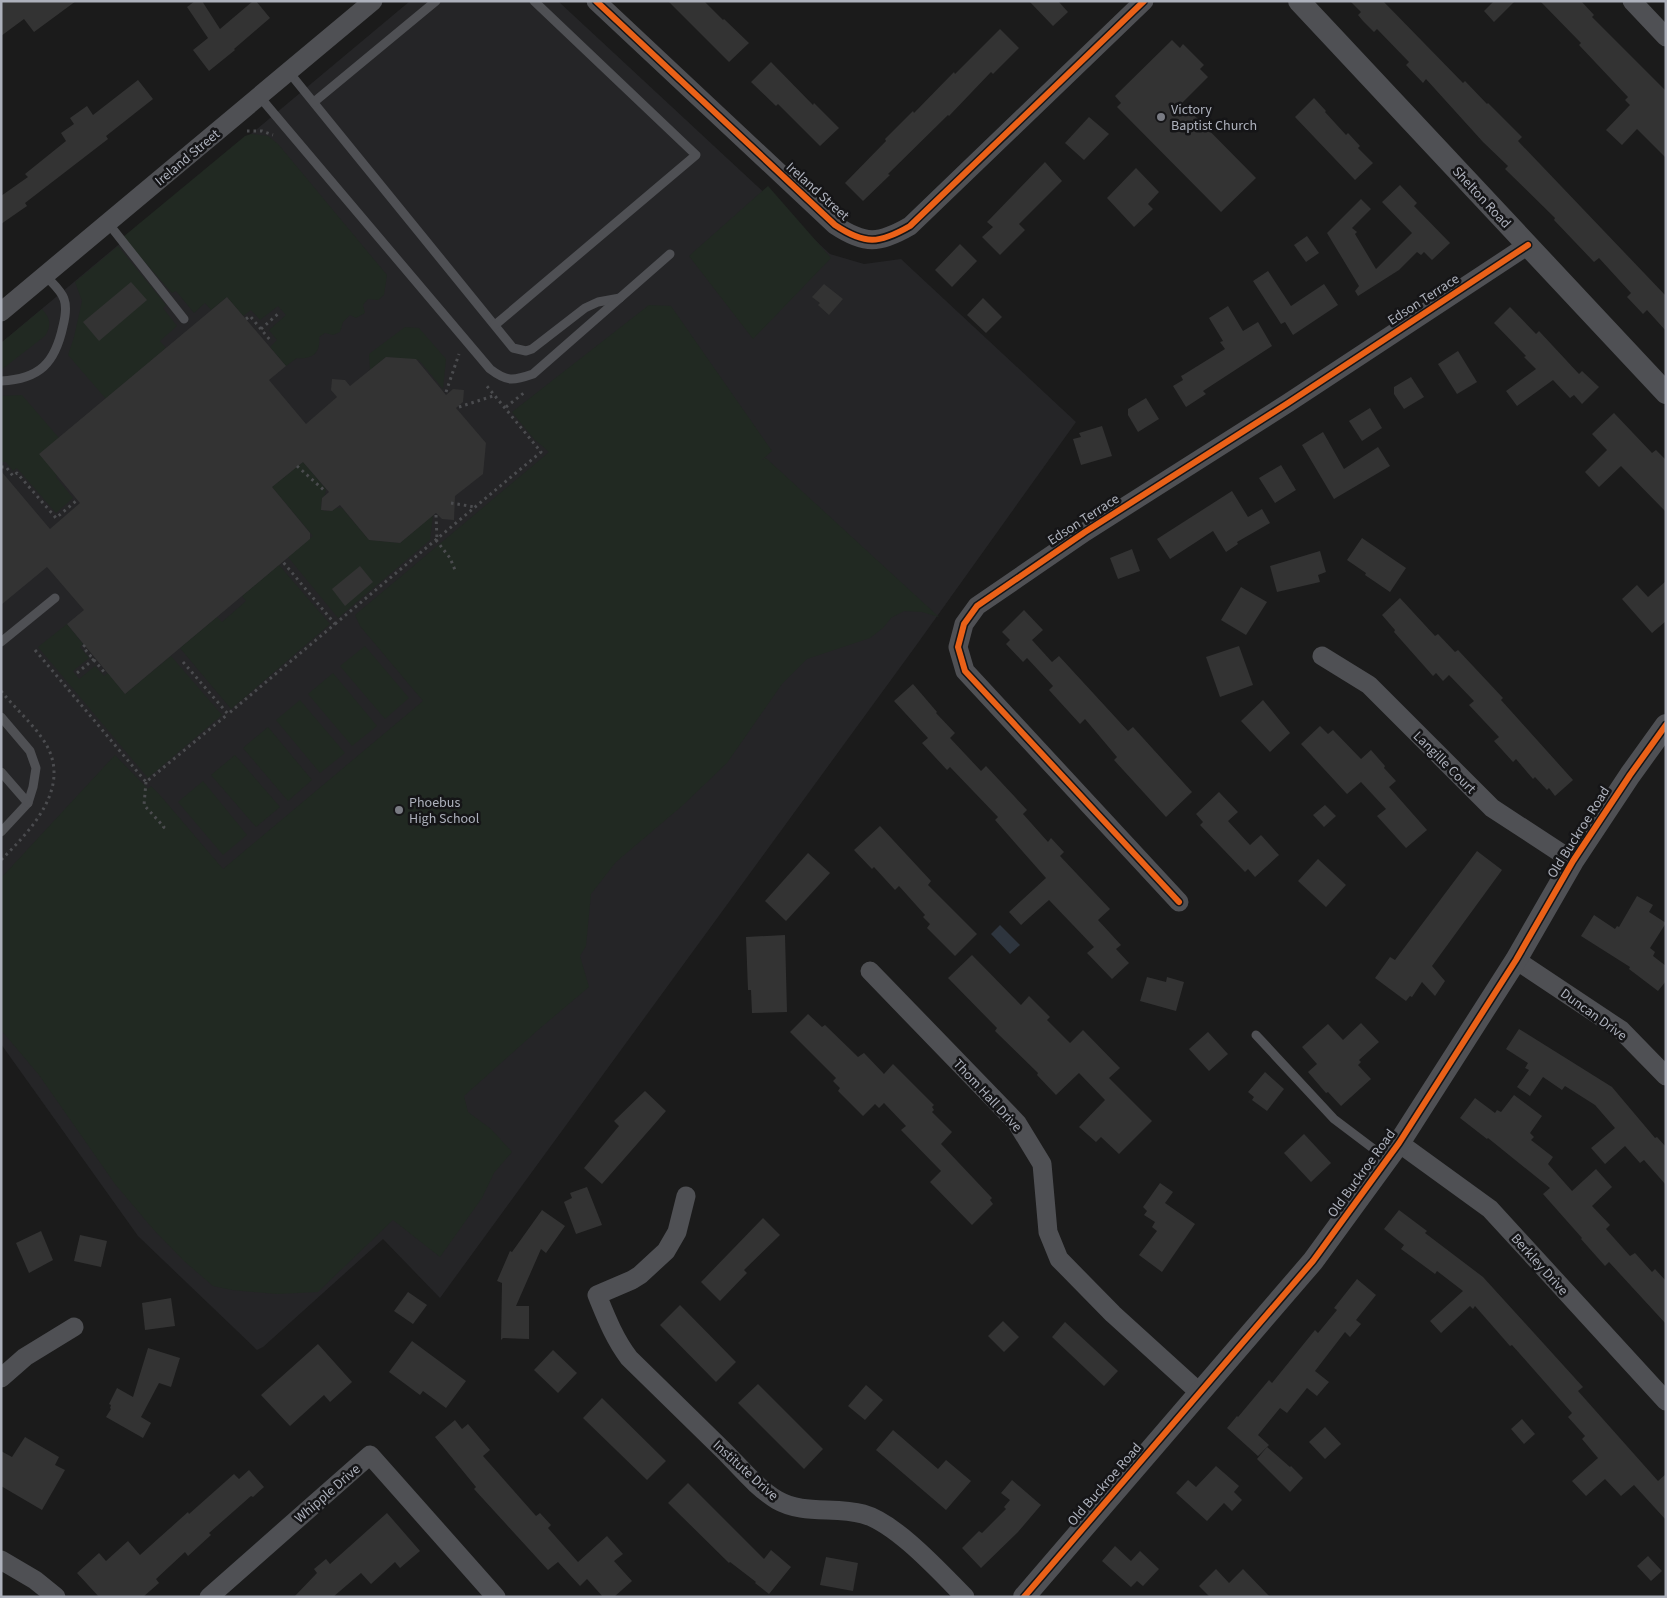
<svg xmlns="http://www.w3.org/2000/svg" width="1667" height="1598" viewBox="0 0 1667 1598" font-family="'Source Sans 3',sans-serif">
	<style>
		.built { fill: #252527 }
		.green { fill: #212922 }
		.water { fill: #2e353e }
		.building { fill: #333 }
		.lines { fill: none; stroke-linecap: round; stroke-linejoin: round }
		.path { stroke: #4b4c4f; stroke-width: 3; stroke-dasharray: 2.5 4; stroke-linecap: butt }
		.service { stroke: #4f5054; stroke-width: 9 }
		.minor { stroke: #4f5054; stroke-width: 19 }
		.tertiary { stroke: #4f5054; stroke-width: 22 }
		.cycleway-casing { stroke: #151517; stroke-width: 9 }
		.cycleway { stroke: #ea6118; stroke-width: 6 }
		.poi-dot { fill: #7a7c84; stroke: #151517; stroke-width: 2 }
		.labels { text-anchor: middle; stroke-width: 5; stroke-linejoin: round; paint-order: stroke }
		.poi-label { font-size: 14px; fill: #adb1bc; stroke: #151517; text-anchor: start }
		.street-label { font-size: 14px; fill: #adb1bc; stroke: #151517 }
	</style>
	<rect width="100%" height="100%" fill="#1b1b1b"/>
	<path class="built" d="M410,1H558L830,254L864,264L901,259L1076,422L915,647L440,1298L383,1239L263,1347L257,1350L138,1236L1,1044V343Z"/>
	<g class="green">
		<path d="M251,134L268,136L278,144L387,275L384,295L378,300L368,299L363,305L365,313L356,318L350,315L343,322L340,332L333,335L325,333L319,337C321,352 313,360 297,358L286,366L270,347L277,340L269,330L286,315L278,306L260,320L251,310L243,316L227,297L211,310L205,303L194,313L176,291L172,293L123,237L245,136Z"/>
		<path d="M768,186L831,258L753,339L689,256Z"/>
		<path d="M118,246L166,305L163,308L177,326L160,341L166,348L106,399L68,355L74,337L82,301L75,282Z"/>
		<path d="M649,305L671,306L772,451L762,460L766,458L939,617L922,612L904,611L891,618L883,628L870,638L807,659L782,684L727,763L682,806L616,862L591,894L586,946L580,956L589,987L538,1030L464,1096L468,1112L491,1129L512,1152L494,1173L482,1198L440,1257L393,1220L318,1292L277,1294L232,1290L213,1286L184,1261L153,1229L115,1184L39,1075L1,1030V878L115,755L148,789L151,786L159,794L223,869L423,701L360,626L355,615L549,452L534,439L512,412Z"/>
		<path d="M42,309C50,318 52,325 45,336L1,370V343Z"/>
		<path d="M405,327L419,328L446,359L443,389L419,360L386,357L370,370L369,354Z"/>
		<path d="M22,395L59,438L57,475L56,477L73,498L56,513L17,468L13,471L6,462H1V396Z"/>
		<path d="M303,462L326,489L325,495L322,498L321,507L324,511H332L336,508H342L369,540L400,543L433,515L430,540L338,618L288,557L313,536L272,487Z"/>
		<path d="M279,565L330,624L231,709L180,648L217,617L222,622L246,601L242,596Z"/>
		<path d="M67,624L83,644L80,647L89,658L73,671L79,679L95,666L104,676L108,673L125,694L171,656L222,715L148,778L38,647Z"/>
		<path d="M365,646L409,698L385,719L340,666Z"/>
		<path d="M333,673L377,726L352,746L308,694Z"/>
		<path d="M300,700L345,753L320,773L276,720Z"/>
		<path d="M268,727L312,780L288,801L243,748Z"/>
		<path d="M235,755L280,807L256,827L211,775Z"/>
		<path d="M203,781L247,835L223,855L178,802Z"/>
	</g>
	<path class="water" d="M1000,925L1020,945L1010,954L991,934Z"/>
	<g class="building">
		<path d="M1,1H76L34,32L24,19L1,36Z"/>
		<path d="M195,1H202L220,29L253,1H256L270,18L234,49L235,50L209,71L193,50L208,38L187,7Z"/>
		<path d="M668,1H704L723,20L724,19L749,43L729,62Z"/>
		<path d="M1029,1H1058L1068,12L1053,26Z"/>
		<path d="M1350,1H1383L1463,83L1465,81L1487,104L1488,103L1522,137L1518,141L1666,296V331L1647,310L1643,314L1627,297L1631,293L1599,258L1594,262L1554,220L1555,218L1505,169L1508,166L1483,142L1426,79L1423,83L1406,65L1409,62L1377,29L1374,32L1363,21L1358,15L1361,12Z"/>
		<path d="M1494,1H1515L1494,22L1484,11Z"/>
		<path d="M1540,1H1581L1594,15L1592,17L1666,91V158L1637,129L1622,145L1606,130L1630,105L1625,100L1628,97L1579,45L1581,43Z"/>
		<path d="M1000,29L1019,48L993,74L991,72L949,116L948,115L888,174L890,175L863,201L845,183L886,141L885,139L913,111L914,113L954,72L955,74Z"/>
		<path d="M1172,40L1180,48L1183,44L1204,65L1200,69L1208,77L1182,103L1256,178L1221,212L1117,107L1121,103L1115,96Z"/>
		<path d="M771,62L813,105L814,103L839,128L820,146L778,104L776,106L751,82Z"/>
		<path d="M138,80L153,99L106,136L108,139L25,203L27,206L1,224V196L28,177L25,174L66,141L61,133L74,124L70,118L87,106L93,115Z"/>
		<path d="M1314,98L1326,111L1325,112L1346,135L1348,133L1360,146L1358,148L1373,163L1355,180L1295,117Z"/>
		<path d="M1089,117L1109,134L1084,160L1065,143Z"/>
		<path d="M1045,162L1062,181L1019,224L1025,230L1000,255L982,237L993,227L987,222Z"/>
		<path d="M1136,168L1159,192L1148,204L1153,209L1134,227L1107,198Z"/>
		<path d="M1400,185L1417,203L1414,206L1450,243L1432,260L1424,252L1421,255L1417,252L1399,270L1358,296L1355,291L1359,286L1327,233L1361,199L1371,209L1352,228L1357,232L1355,234L1376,269L1412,233L1382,202Z"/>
		<path d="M1307,236L1319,253L1306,262L1294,245Z"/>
		<path d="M960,244L977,261L952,287L935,270Z"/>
		<path d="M1268,271L1291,306L1324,284L1338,305L1293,335L1285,322L1281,324L1253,281Z"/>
		<path d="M131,282L147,300L99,341L83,322Z"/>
		<path d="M824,284L843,299L829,315L818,305L820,303L812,297Z"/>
		<path d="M227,297L286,366L269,380L306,424L337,397L331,390L332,379L345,380L350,386L386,357L416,359L446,395L453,389L464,390L463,402L456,408L486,443L483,474L455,496L454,520L442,519L436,513L400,543L369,540L340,505L332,511L321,510L322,498L329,492L303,462L272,487L310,533V539L125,694L67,624L84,610L47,567L1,605V471L50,529L80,503L39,454Z"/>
		<path d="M983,298L1002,317L986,333L967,315Z"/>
		<path d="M1228,306L1243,331L1258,322L1272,346L1203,391L1206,394L1186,407L1173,386L1183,380L1181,376L1183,375L1225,349L1220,342L1223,341L1209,318Z"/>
		<path d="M1510,307L1536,334L1539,331L1579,374L1582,371L1599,387L1582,404L1574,395L1570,398L1553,380L1517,406L1506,391L1536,369L1524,357L1526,356L1494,323Z"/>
		<path d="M1458,351L1477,382L1457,394L1438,364Z"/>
		<path d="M1411,377L1424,397L1404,409L1394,394V387Z"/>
		<path d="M1146,398L1159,419L1138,432L1128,415V409Z"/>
		<path d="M1370,408L1382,428L1362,441L1349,421Z"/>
		<path d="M1614,413L1652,453L1656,450L1666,460V512L1621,466L1599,487L1585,472L1607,450L1592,434Z"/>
		<path d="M1102,426L1112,456L1081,465L1073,439L1081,437L1079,433Z"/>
		<path d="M1323,432L1344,469L1378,447L1390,466L1334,499L1302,445Z"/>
		<path d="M1281,465L1296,490L1275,503L1259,478Z"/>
		<path d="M1232,491L1248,517L1262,509L1270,523L1237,542L1238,544L1226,552L1213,531L1170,559L1157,539Z"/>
		<path d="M1362,538L1406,568L1390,592L1365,575L1366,573L1347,560Z"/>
		<path d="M1132,549L1140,571L1118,579L1110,558Z"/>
		<path d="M1320,551L1326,572L1318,575L1320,582L1277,592L1270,566Z"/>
		<path d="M360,566L373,582L345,606L332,589Z"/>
		<path d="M1666,581V621L1652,633L1622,599L1637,585L1648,597Z"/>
		<path d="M1241,587L1267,602L1246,635L1221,620Z"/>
		<path d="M1400,598L1435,636L1438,634L1455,652L1458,650L1503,698L1501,700L1573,780L1555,796L1549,788L1547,790L1535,777L1533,779L1516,759L1513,762L1494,741L1499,737L1469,705L1474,701L1449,675L1443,681L1436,673L1433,676L1394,632L1395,630L1382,615Z"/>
		<path d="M1024,610L1043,630L1032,640L1052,662L1059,656L1128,731L1133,727L1192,792L1166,817L1114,760L1117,757L1085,719L1080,724L1049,690L1053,686L1027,658L1023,662L1006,644L1010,640L1002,632Z"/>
		<path d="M1239,646L1253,685L1220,697L1206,657Z"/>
		<path d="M913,684L937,712L936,713L955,733L950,738L981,771L986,766L1027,810L1023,814L1048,842L1051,838L1064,852L1060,856L1110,909L1098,920L1121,945L1116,949L1129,963L1112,979L1087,953L1094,947L1049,900L1021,925L1009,912L1046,878L995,820L998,817L950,767L947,770L922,743L928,738L894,701Z"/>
		<path d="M1263,700L1290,733L1270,752L1241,721Z"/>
		<path d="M1320,726L1328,734L1333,730L1361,759L1371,750L1385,766L1384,768L1396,781L1389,787L1427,830L1406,848L1377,816L1386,809L1361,782L1347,794L1301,744Z"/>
		<path d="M1219,792L1238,812L1228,821L1250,845L1261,835L1279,855L1255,877L1248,869L1245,872L1200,825L1203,822L1196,814Z"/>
		<path d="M1325,805L1336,816L1324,827L1313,815Z"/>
		<path d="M880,826L931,881L928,885L977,934L955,956L927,928L930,924L923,917L925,915L899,886L895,890L874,867L872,869L854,850Z"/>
		<path d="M1477,851L1502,870L1432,966L1445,981L1435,996L1422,982L1412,997L1410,996L1406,1001L1375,978L1390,957L1395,960Z"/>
		<path d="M808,853L830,873L786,921L765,901Z"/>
		<path d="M1318,859L1346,885L1326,907L1298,881Z"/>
		<path d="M1637,896L1653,905L1649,912L1666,923L1650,948L1655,952L1653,956L1666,966V981L1658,991L1629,969L1630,967L1581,936L1594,915L1615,929L1617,926L1619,927Z"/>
		<path d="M785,935L787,1012L752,1013L751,990H748L746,937Z"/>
		<path d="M972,955L1021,1005L1029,996L1050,1017L1047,1020L1070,1043L1083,1030L1120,1068L1109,1078L1152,1121L1119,1154L1101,1137L1096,1142L1079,1127L1105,1100L1079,1073L1056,1095L1037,1075L1038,1073L995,1031L997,1028L948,978Z"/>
		<path d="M1147,977L1166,982L1167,977L1184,982L1176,1011L1140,1001Z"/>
		<path d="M808,1014L822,1027L825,1025L858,1057L864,1053L884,1074L893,1064L934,1105L932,1107L934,1110L932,1112L952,1132L941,1144L992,1198L990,1200L993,1204L972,1225L930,1182L941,1171L901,1130L906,1126L884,1103L879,1108L875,1104L863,1116L838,1091L840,1088L833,1081L836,1078L790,1032Z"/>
		<path d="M1361,1023L1379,1042L1359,1060L1361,1062L1358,1065L1371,1079L1341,1106L1328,1092L1326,1093L1308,1072L1317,1064L1302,1047L1328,1024L1343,1040Z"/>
		<path d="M1519,1029L1612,1087L1655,1138L1657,1137L1666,1147V1185L1644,1160L1640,1163L1625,1146L1605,1164L1591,1148L1615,1128L1595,1105L1565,1086L1562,1090L1543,1077L1530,1096L1517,1087L1529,1070L1525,1068L1528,1063L1506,1049Z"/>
		<path d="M1208,1032L1228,1054L1209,1071L1189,1049Z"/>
		<path d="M1265,1072L1284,1089L1267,1111L1252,1100L1254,1097L1248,1092Z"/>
		<path d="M645,1091L666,1111L602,1184L584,1168L619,1126L614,1121Z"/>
		<path d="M1514,1095L1542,1116L1530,1133L1534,1137L1531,1140L1553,1157L1548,1164L1572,1191L1596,1169L1612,1187L1592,1206L1610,1225L1606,1229L1630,1256L1635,1253L1652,1272L1655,1269L1666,1281V1324L1609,1262L1605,1266L1581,1239L1582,1238L1543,1194L1550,1188L1488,1138L1487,1139L1460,1118L1475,1098L1495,1113L1497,1110L1501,1112Z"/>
		<path d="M1304,1134L1331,1163L1311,1182L1284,1153Z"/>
		<path d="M1160,1183L1173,1192L1165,1203L1195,1224L1162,1272L1139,1255L1157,1231L1152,1227L1155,1222L1144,1215L1147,1211L1143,1207Z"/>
		<path d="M587,1187L602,1225L576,1234L564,1202L572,1198L570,1193Z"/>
		<path d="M542,1210L565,1226L546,1253L541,1249L516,1306H529V1339L503,1338L501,1340L502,1283L497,1281L510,1251L512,1252Z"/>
		<path d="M1399,1210L1427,1231L1425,1233L1483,1277L1583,1387L1578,1391L1658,1481L1666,1474V1520L1634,1485L1621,1496L1605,1479L1586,1496L1572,1481L1598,1458L1582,1439L1585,1436L1568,1417L1572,1413L1512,1345L1510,1346L1475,1306L1473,1309L1470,1306L1441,1333L1430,1321L1463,1291L1437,1271L1435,1274L1401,1249L1404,1245L1384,1229Z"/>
		<path d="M763,1218L780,1235L744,1270L747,1273L720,1301L701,1282Z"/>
		<path d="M41,1231L53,1260L29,1273L16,1243Z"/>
		<path d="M80,1235L107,1241L101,1267L74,1261Z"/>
		<path d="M1357,1279L1376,1295L1356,1320L1361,1324L1350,1337L1345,1332L1315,1371L1329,1382L1317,1396L1307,1388L1287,1413L1280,1408L1258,1435L1269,1445L1258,1456L1227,1428L1237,1416L1238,1417L1269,1380L1272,1383L1315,1330L1318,1333L1337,1310L1334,1308Z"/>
		<path d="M408,1292L427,1305L413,1324L394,1311Z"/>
		<path d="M171,1298L175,1326L145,1330L142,1303Z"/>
		<path d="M680,1305L736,1362L716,1382L660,1325Z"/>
		<path d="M1003,1321L1019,1337L1004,1352L988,1336Z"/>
		<path d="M1065,1322L1118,1371L1104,1386L1052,1337Z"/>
		<path d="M412,1341L466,1381L446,1408L423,1391L420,1395L389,1372Z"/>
		<path d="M318,1344L352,1382L330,1402L324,1395L290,1426L261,1395Z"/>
		<path d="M148,1348L180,1358L171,1387L159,1383L141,1417L151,1423L143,1438L106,1417L111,1409L110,1408L111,1405L109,1404L117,1388L133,1397Z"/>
		<path d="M553,1350L577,1373L558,1393L534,1370Z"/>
		<path d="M758,1384L823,1449L804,1469L738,1403Z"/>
		<path d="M866,1385L883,1400L865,1420L848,1406Z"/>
		<path d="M602,1398L666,1461L647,1480L583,1418Z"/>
		<path d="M1522,1419L1535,1434L1524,1444L1511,1429Z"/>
		<path d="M455,1420L462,1429L468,1424L490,1450L483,1456L536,1516L540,1513L551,1525L548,1528L578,1562L607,1536L623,1554L614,1561L632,1581L614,1597H603L587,1579L580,1586L558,1562L548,1570L474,1489L476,1487L435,1437Z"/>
		<path d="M1325,1427L1341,1444L1325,1459L1309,1442Z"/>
		<path d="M893,1430L938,1469L946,1460L971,1481L946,1510L876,1450Z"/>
		<path d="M25,1437L59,1457L55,1465L65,1470L42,1510L1,1486V1451L12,1457Z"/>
		<path d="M1267,1447L1290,1467L1291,1466L1303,1478L1290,1492L1257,1459Z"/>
		<path d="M1216,1466L1239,1486L1234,1492L1242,1500L1232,1511L1224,1503L1207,1521L1176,1493L1188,1480L1196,1487Z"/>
		<path d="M249,1470L264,1487L253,1497L251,1496L209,1533L211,1535L188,1556L185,1552L156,1579L159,1583L143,1597H99L77,1573L99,1553L106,1561L128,1541L140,1555L188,1512L189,1514L234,1474L239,1479Z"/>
		<path d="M1012,1480L1041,1505L1018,1532L981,1568L962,1548L979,1531L982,1533L1006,1509L1004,1507L1010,1500L1001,1493Z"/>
		<path d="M688,1483L764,1559L771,1550L791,1567L769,1594L755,1583L756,1582L730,1562L729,1563L668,1503Z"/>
		<path d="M387,1513L420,1551L400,1568L395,1562L371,1584L361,1573L333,1597H294L317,1573L314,1569L326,1559L330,1564Z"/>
		<path d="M1115,1546L1131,1561L1140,1551L1159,1569L1143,1586L1137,1581L1131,1587L1102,1561Z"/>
		<path d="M1648,1556L1662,1571L1651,1581L1637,1566Z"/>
		<path d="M826,1557L858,1563L853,1591L820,1585Z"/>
		<path d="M1216,1569L1229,1583L1243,1569L1270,1597H1210L1199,1586Z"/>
	</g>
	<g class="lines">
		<g class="path">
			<path d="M247,131H262L273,135"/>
			<path d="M246,319L250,316L270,340"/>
			<path d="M261,329L279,313"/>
			<path d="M446,392L459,354"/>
			<path d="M459,407L496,395"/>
			<path d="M506,407L525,392"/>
			<path d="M297,466L326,492"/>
			<path d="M1,467H6L13,476L17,473L56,518L76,501"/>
			<path d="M451,503L475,507"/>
			<path d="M436,515L437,539"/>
			<path d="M436,540L450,558L455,570"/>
			<path d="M335,624L541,452L486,385"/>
			<path d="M85,645L83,647L104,672"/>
			<path d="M35,650L146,782L228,714"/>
			<path d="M183,662L228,714L335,624L283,562"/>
			<path d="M77,673L94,659"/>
			<path d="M1,691C14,707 30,721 42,738C75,784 33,828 1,860"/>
			<path d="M146,782L144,805L164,827L161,830"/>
		</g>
		<g class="service">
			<path d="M288,71L513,348L526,351L532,349L585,308L598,302L620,298"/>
			<path d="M259,96L490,369C507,382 513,381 533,374L670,254"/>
			<path d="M314,102L436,1"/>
			<path d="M108,223L184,319"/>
			<path d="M495,325L696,155L534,1"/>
			<path d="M1,381C40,379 55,363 63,326C65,318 67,307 64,299C61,290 52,283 45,275"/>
			<path d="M1,642L55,598"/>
			<path d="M1,717L30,751L36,768L33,787L28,803L1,832"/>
			<path d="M1,772L28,803"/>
			<path d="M1256,1035L1334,1119L1387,1159"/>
		</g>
		<g class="minor">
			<path d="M596,1L835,225C865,245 879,244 910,226L1144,1"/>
			<path d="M1632,1L1666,37"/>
			<path d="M1,312L373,1"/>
			<path d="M1322,656L1369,685L1492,808L1573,861"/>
			<path d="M1179,902L965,671L958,647L964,624L977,606L1085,532L1288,403L1528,245"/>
			<path d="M1516,960L1621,1030L1666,1076"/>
			<path d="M870,971L1017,1123L1042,1164L1048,1232L1059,1259L1113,1314L1200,1393"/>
			<path d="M1399,1143L1490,1209L1666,1401"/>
			<path d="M686,1196L677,1232L666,1251L640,1275L632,1280L597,1295C606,1317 614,1338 629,1358C661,1389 692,1420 724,1451C741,1468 757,1488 777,1500C803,1515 835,1506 863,1514C896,1523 940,1572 965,1597"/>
			<path d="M1,1378L25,1357L74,1327"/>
			<path d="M1,1560L35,1580L56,1597"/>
			<path d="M209,1597L370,1455L496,1597"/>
		</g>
		<g class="tertiary">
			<path d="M1299,1L1666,393"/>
			<path d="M1024,1597L1313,1261L1399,1143L1516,960L1573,861L1630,775L1666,725"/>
		</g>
		<g class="cycleway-casing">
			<g id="cycleway">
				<path d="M596,1L835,225C865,245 879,244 910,226L1144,1"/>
				<path d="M1179,902L965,671L958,647L964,624L977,606L1085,532L1288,403L1528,245"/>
				<path d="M1024,1597L1313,1261L1399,1143L1516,960L1573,861L1630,775L1666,725"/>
			</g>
		</g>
		<use href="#cycleway" class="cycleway"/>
	</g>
	<g class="poi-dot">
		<circle cx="1161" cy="117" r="5"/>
		<circle cx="399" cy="810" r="5"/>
	</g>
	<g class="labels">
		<g class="poi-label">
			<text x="1171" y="114">Victory<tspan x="1171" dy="16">Baptist Church</tspan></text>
			<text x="409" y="807">Phoebus<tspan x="409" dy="16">High School</tspan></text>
		</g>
		<g class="street-label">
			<text transform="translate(187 157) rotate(-40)" y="5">Ireland Street</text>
			<text transform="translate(818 191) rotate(42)" y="5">Ireland Street</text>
			<text transform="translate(1482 197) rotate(47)" y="5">Shelton Road</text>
			<text transform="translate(1423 299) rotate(-33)" y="5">Edson Terrace</text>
			<text transform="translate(1083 519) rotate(-33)" y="5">Edson Terrace</text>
			<text transform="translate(1445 762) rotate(45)" y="5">Langille Court</text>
			<text transform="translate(1578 832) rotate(-58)" y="5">Old Buckroe Road</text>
			<text transform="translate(1594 1014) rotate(36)" y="5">Duncan Drive</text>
			<text transform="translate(988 1095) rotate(47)" y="5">Thom Hall Drive</text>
			<text transform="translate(1361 1173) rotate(-54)" y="5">Old Buckroe Road</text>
			<text transform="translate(1540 1264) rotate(48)" y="5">Berkley Drive</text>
			<text transform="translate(746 1470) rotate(42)" y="5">Institute Drive</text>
			<text transform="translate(1104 1484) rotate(-49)" y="5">Old Buckroe Road</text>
			<text transform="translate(327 1493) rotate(-41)" y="5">Whipple Drive</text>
		</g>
	</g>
	<rect width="1667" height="1598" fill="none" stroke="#adb1bc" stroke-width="5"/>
</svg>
